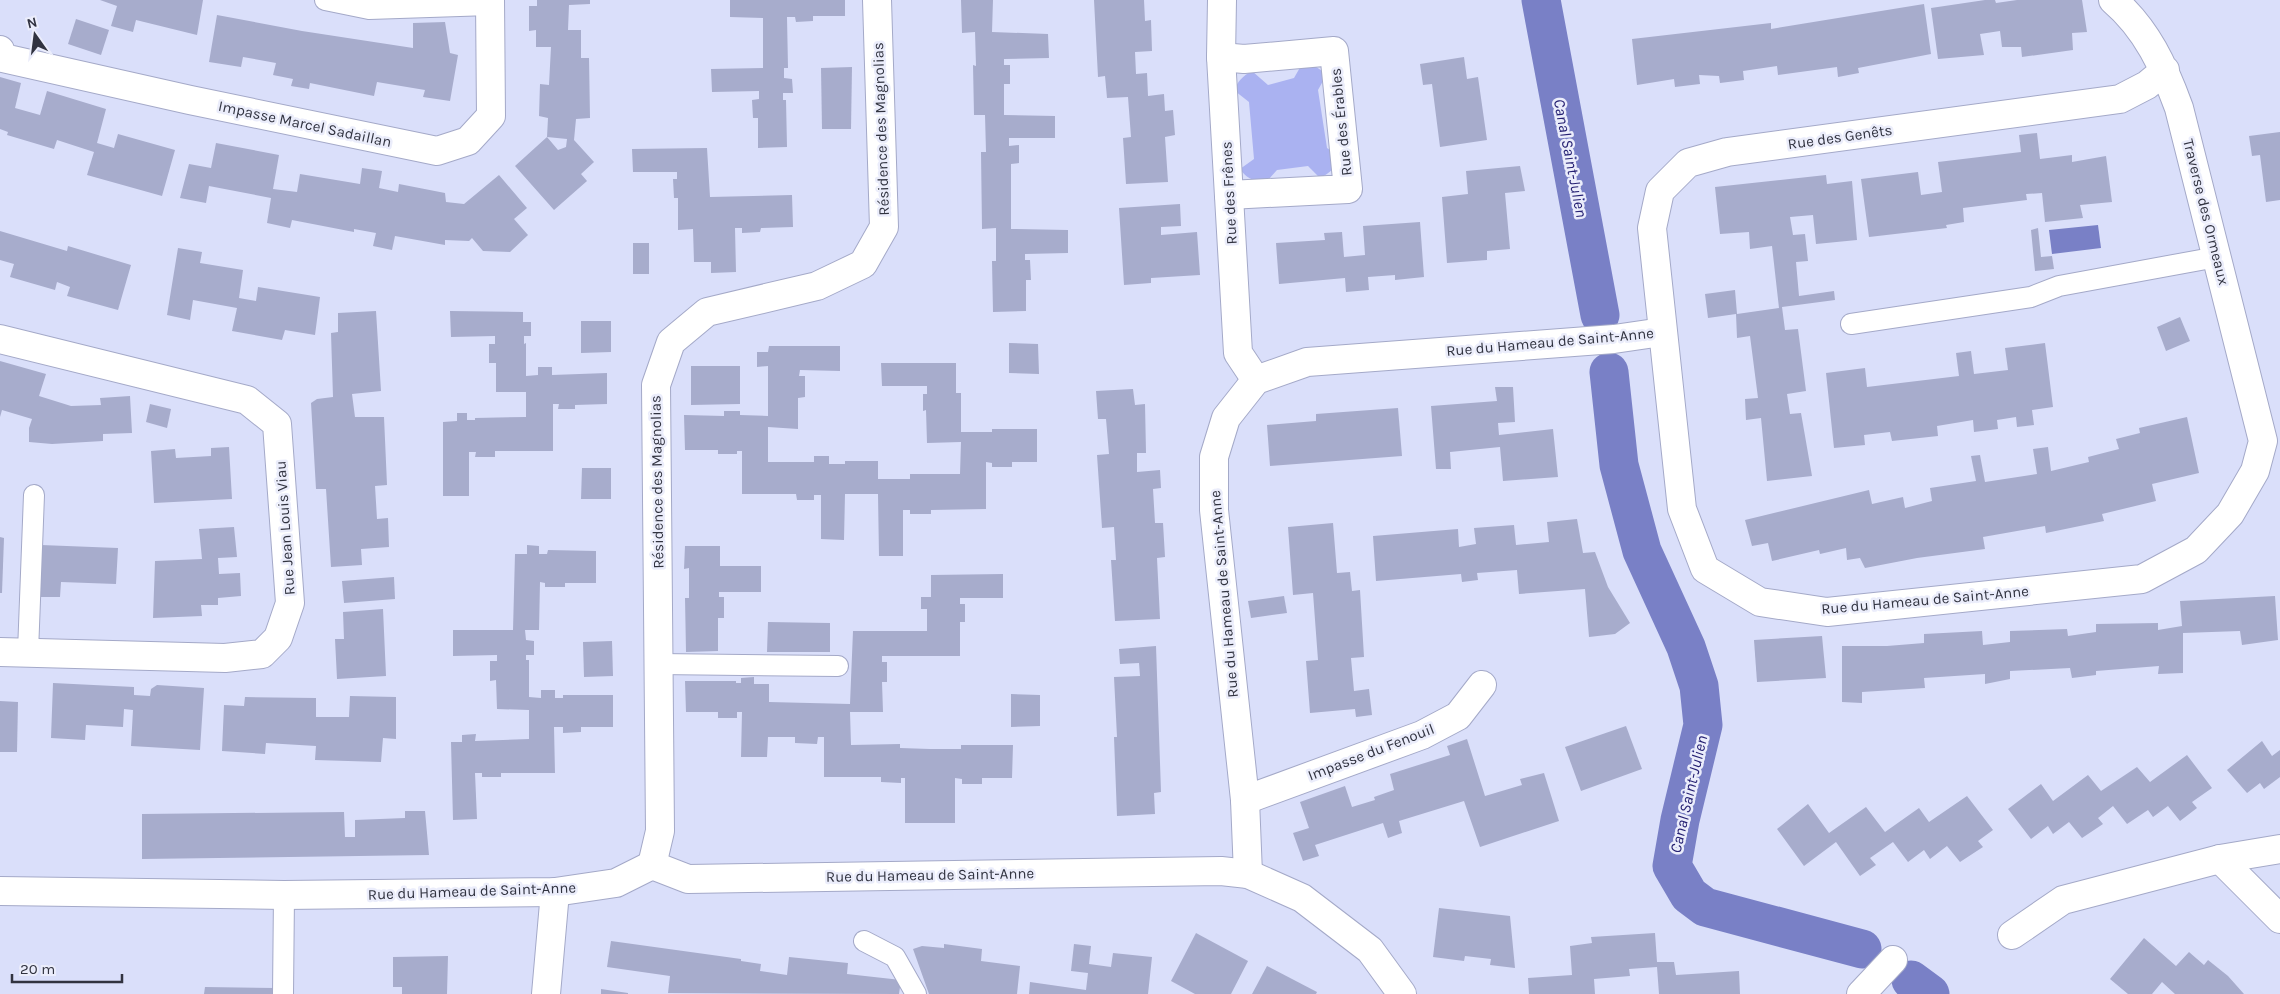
<svg xmlns="http://www.w3.org/2000/svg" width="2280" height="994" viewBox="0 0 2280 994" font-family="Karla,sans-serif">
	<style>
		.green { fill: #aab2f1 }
		.water { fill: #7980c6 }
		.lines { fill: none; stroke-linecap: round; stroke-linejoin: round }
		.canal { stroke: #7980c6; stroke-width: 39 }
		.building { fill: #a7accc; fill-rule: evenodd }
		.lane-casing { stroke: #a4a9c8; stroke-width: 22 }
		.street-casing { stroke: #a4a9c8; stroke-width: 30 }
		.lane { stroke: #fff; stroke-width: 20 }
		.street { stroke: #fff; stroke-width: 28 }
		.labels { text-anchor: middle; stroke-width: 5; stroke-linejoin: round; paint-order: stroke }
		.street-label { font-size: 15px; fill: #313340; stroke: #ebedfb }
		.water-label { font-size: 16px; font-style: italic; fill: #252072; stroke: #ebedfb }
	</style>
	<rect width="100%" height="100%" fill="#dadffa"/>
	<path class="green" d="M1302,64C1315,65 1321,68 1329,79L1323,81L1318,90L1327,148L1339,156C1337,167 1330,173 1320,178L1308,166L1277,170L1268,180C1255,182 1248,180 1240,169L1254,159L1249,102L1235,91C1237,81 1243,76 1252,71L1268,85L1294,78Z"/>
	<path class="water" d="M2098,225L2101,248L2052,254L2049,230Z"/>
	<g class="lines">
		<g class="canal">
			<path d="M1541,0L1600,315"/>
			<path d="M1609,372L1619,465L1642,551L1686,647L1699,686L1703,725L1680,820L1672,866L1689,895L1705,907L1862,949"/>
			<path d="M1911,980L1930,994"/>
		</g>
	</g>
	<g class="building">
		<path d="M100,0H203L197,35L136,20L133,32L111,26L117,6Z"/>
		<path d="M537,0H590V4L569,5L568,30H581V58H589L590,118L576,119L574,140L594,162L581,174L587,181L554,210L515,166L547,137L548,118L539,116L540,84L549,85L551,47H536V30L529,31V6H537ZM547,137L567,139L566,147L558,150Z"/>
		<path d="M730,0H845V16H813V21L796,22L795,17H787L788,68H784V78L792,79L793,93H783V100H786L787,147L758,148V118H753L752,100L759,99V91L712,92L711,69L763,68V18L730,17Z"/>
		<path d="M961,0H993L992,32L1048,34L1049,58L1004,59V65H1010V84H1004V115L1055,116V138H1009V146L1019,145V163L1011,164V229L1068,230V253L1025,254V260H1030L1031,280H1026V311L993,312L992,261H996V228L982,229L981,152H986L985,115H974L973,65L976,66L975,32L962,33Z"/>
		<path d="M1094,0H1144L1145,21L1151,20L1152,51L1135,52L1136,74L1147,73L1148,96L1164,94L1165,111L1173,110L1175,135L1165,137L1168,182L1126,184L1123,138L1131,137L1128,97L1107,98L1105,76L1098,77Z"/>
		<path d="M1985,0H1995L1996,3L2017,0H2082L2087,32L2072,33L2073,50L2022,57L2021,47H2002L2000,31L1980,34L1984,55L1938,59L1931,8Z"/>
		<path d="M1924,4L1931,54L1858,68L1859,73L1838,77L1837,67L1778,75L1777,66L1743,71L1744,80L1720,83L1719,76L1699,75L1700,84L1675,87L1674,79L1637,85L1632,39L1771,23V29Z"/>
		<path d="M217,15L302,31L413,48V23L445,22L450,53L458,55L450,101L423,97L425,90L377,82L374,96L310,83L309,89L291,86L293,79L273,75L276,63L243,57L241,67L209,62Z"/>
		<path d="M76,19L109,30L101,55L68,44Z"/>
		<path d="M1464,57L1467,79L1478,77L1487,140L1440,147L1432,84L1423,85L1420,64Z"/>
		<path d="M852,67L851,129H822L821,68Z"/>
		<path d="M0,77L21,83L15,108L40,115L47,91L106,109L97,143L114,148L118,134L175,150L162,196L87,175L94,152L57,140L54,149L7,135L8,132L0,129Z"/>
		<path d="M2280,132V200L2266,202L2260,155L2252,156L2249,136Z"/>
		<path d="M2037,133L2040,159L2072,155V162L2106,156L2112,202L2080,205L2083,218L2045,222L2042,193L2026,194L2027,200L1963,208L1964,222L1946,225L1947,228L1869,237L1861,179L1918,172L1921,195L1942,192L1938,162L2021,152L2019,135Z"/>
		<path d="M216,143L279,155L273,189L297,192L300,174L360,184L362,168L382,171L379,188L398,192L399,184L445,193L446,202L464,204L499,175L527,208L514,219L528,235L510,252L483,251L472,238L469,241L445,240V245L395,236L392,250L373,246L376,233L354,229V232L292,220L290,228L267,223L271,198L209,186L206,203L180,198L189,164L211,168Z"/>
		<path d="M707,148L710,197L792,195L793,227L761,228L760,232L742,233V228H735L736,272L711,273V262H694L693,229L678,230V198H674L673,179H677V172H633L632,149Z"/>
		<path d="M1520,166L1525,191L1505,193L1510,249L1487,251V260L1447,263L1442,197L1468,194L1466,171Z"/>
		<path d="M1826,175L1827,184L1852,181L1857,240L1816,244L1813,215L1790,217L1793,235L1805,234L1808,261L1796,262L1799,296L1834,291L1835,300L1782,307L1785,330L1798,329L1806,391L1787,394L1790,414L1801,413L1812,476L1767,481L1761,418L1746,420L1745,399L1758,398L1750,336L1737,338L1736,314L1708,318L1705,294L1735,290L1737,314L1779,308L1772,246L1750,249L1749,232L1720,234L1715,187Z"/>
		<path d="M1180,204L1181,226L1161,227V235L1197,232L1200,275L1151,278V283L1124,285L1119,208Z"/>
		<path d="M1420,222L1424,277L1395,280V275L1368,277L1369,290L1346,292L1345,278L1279,284L1276,243L1325,240L1324,233L1342,232L1344,257L1365,255L1363,226Z"/>
		<path d="M2038,228L2041,257L2052,256L2054,269L2035,271L2031,230Z"/>
		<path d="M0,231L67,251L68,246L131,265L118,310L67,296L70,287L57,282L55,290L10,277L14,264L0,260Z"/>
		<rect x="633" y="243" width="16" height="31"/>
		<path d="M178,248L202,252L200,263L243,270L239,298L256,301L258,287L320,297L315,335L285,330L282,340L232,331L237,308L193,300L190,320L167,315Z"/>
		<path d="M376,311L381,391L352,394L355,417H384L387,485L375,486L377,519L388,518L389,547L361,549L362,565L331,567L326,489H316L311,403L317,399L333,397L331,333L338,332V313Z"/>
		<path d="M450,311L523,312V322H531V336H524V344L526,343V376L538,375V367H552V375L607,373V404L575,405V409H558L559,404H553V451H495V457H475L476,452H469V496H443V422L457,421V413H467V420H475V418L526,417V392H496V363H489V344H495V336L451,337Z"/>
		<path d="M2180,317L2190,341L2166,351L2157,327Z"/>
		<path d="M581,321H611V352L581,353Z"/>
		<path d="M1009,343L1038,344L1039,374L1009,373Z"/>
		<path d="M2045,343L2053,407L2032,410L2034,425L2017,427L2016,417L1997,420L1998,429L1974,432L1973,420L1937,426L1938,436L1892,441L1890,432L1864,435L1865,445L1834,448L1826,373L1865,368L1867,387L1959,376L1956,353L1971,351L1974,374L2008,370L2005,348Z"/>
		<path d="M769,346H840V371L800,370L799,376H805V397L798,398V429L768,427V462H814V456H829V464H845V461H878V479H910V474H960L961,442L927,443L926,410L923,411V394H927V386H882L881,363H956V393H961V432H992V429H1037V462H1012V467H992V463L986,462V509L931,510V514H910V510H903V556H879L878,494H845L844,540L821,539V495H814V500H797L796,494H742V451H737V454H718V450H685L684,415L724,416V411H740V415L768,416V366L757,367V352H768Z"/>
		<path d="M0,361L46,374L39,396L71,406L101,405L100,398L130,396L132,433L103,434V441L52,444L29,442V428L32,419L2,410L0,417Z"/>
		<path d="M691,366H740V404L691,405Z"/>
		<path d="M1495,387H1513L1515,422L1498,423L1499,435L1553,429L1558,477L1503,481L1500,447L1450,452L1451,469H1436L1431,406L1497,401Z"/>
		<path d="M1133,389L1135,405L1145,404L1146,453H1137V472L1160,470L1161,488L1153,489L1155,523H1163L1165,557L1157,558L1160,619L1115,621L1111,560H1116L1114,527L1102,528L1097,455L1109,454L1106,419H1098L1096,391Z"/>
		<path d="M150,404L171,409L167,428L146,422Z"/>
		<path d="M1398,408L1402,456L1270,466L1267,425L1316,421V414Z"/>
		<path d="M2187,417L2199,473L2152,484L2156,501L2102,514L2104,521L2046,533L2045,526L1983,537L1985,549L1917,558L1865,568L1860,558L1847,560L1846,548L1820,554L1819,550L1772,561L1768,543L1752,546L1745,520L1869,490L1872,504L1903,497L1905,508L1932,501L1930,488L1976,481L1971,456L1980,455L1985,482L2037,474L2033,449L2048,447L2051,471L2089,462L2088,457L2119,449L2116,439L2140,433L2139,428Z"/>
		<path d="M229,447L232,499L154,503L151,451L175,449L176,458L211,456V448Z"/>
		<path d="M582,468H611V499H581Z"/>
		<path d="M1577,519L1583,553L1595,552L1608,587L1630,623L1615,634L1589,637L1585,589L1519,594L1517,570L1477,573L1478,580L1462,582L1461,574L1376,581L1373,536L1458,529L1459,547L1476,544L1474,528L1514,525L1516,545L1549,542L1547,522Z"/>
		<path d="M1333,523L1337,573L1350,572L1352,591L1360,590L1364,657L1351,658L1354,691L1369,689L1372,715L1356,717L1355,709L1310,713L1306,661L1318,660L1313,593L1293,595L1288,527Z"/>
		<path d="M234,527L237,557L218,558L219,574L240,573L241,596L218,598V605H201L202,616L153,618L155,561L202,559L199,529Z"/>
		<path d="M0,537L4,538L2,593H0Z"/>
		<path d="M41,545L118,548L116,584L61,582L60,597H39Z"/>
		<path d="M527,545L539,546V554H547L548,550L596,551V583H565V587H545V583L540,582L539,630H525L526,640L534,641V655H526V660H529V697L541,698V690H555V698H563V695H613V727H581V732L563,733V727H554L555,773H501V777H482V773H475L477,819L453,820L451,742H462V735L476,734L475,741L529,739V710L497,709L496,680L490,681V661H497V655L453,656V630H513L515,554H527Z"/>
		<path d="M685,546H720V566H761V592H719V597H724V618H718V651L686,652L685,598H689V568L684,569Z"/>
		<path d="M1003,574V598H960V604H965V622H960V656H882V662H887V682H882L883,712H850L851,745L900,744V748L930,749H961V745H1013L1012,778H982V784H962V779L955,778V823H905V778H901V783L881,782V777H824V737H818L817,744L795,743V737H768L767,757H741L742,712H737V718H718V712H686L685,681H736V683H741V678L754,677V684H769V702L850,704L853,631H927V609H921V597H931V575Z"/>
		<path d="M394,577L395,599L344,603L342,581Z"/>
		<path d="M1284,596L1287,613L1251,618L1248,601Z"/>
		<path d="M2275,596L2278,640L2242,645L2240,631L2183,633V673L2158,674L2159,666L2096,671V675L2072,678L2070,668L2010,671V679L1985,684V674L1924,678L1925,688L1862,692V703L1842,702V646H1887L1924,643V634L1982,631L1983,645L2010,642V631L2067,629L2068,636L2096,632V624L2158,623V630L2182,626L2180,601Z"/>
		<path d="M383,609L386,676L337,679L335,639H344L343,612Z"/>
		<path d="M768,622L830,623V652H767Z"/>
		<path d="M1822,636L1826,678L1757,682L1754,640Z"/>
		<path d="M612,641L613,676L584,677L583,642Z"/>
		<path d="M1156,646L1161,792L1154,793L1155,814L1117,816L1114,737H1117L1114,677L1140,676L1139,663L1120,664L1119,649Z"/>
		<path d="M53,683L134,687V695L150,696L151,689L157,685L204,688L200,750L131,746L133,710L124,709L123,727L86,725L85,740L51,738Z"/>
		<path d="M1011,694L1040,695V726L1011,727Z"/>
		<path d="M350,696L396,697V739L383,738L381,762L315,760L316,746L266,743L265,754L222,751L224,705L244,706L245,697L316,698V717H349Z"/>
		<path d="M0,701L18,702L17,752H0Z"/>
		<path d="M1626,726L1642,769L1581,791L1565,747Z"/>
		<path d="M1467,739L1485,796L1522,785L1520,779L1544,773L1559,821L1480,847L1464,801L1399,821L1402,833L1388,838L1383,823L1315,845L1319,856L1303,861L1293,833L1309,828L1300,802L1345,786L1352,807L1375,800L1374,797L1394,790L1390,774L1450,755L1447,746Z"/>
		<path d="M2262,741L2272,756L2280,750V777L2264,789L2260,783L2247,793L2227,770Z"/>
		<path d="M2187,755L2212,788L2192,802L2197,808L2180,821L2168,806L2153,817L2148,810L2127,824L2113,806L2098,818L2103,824L2082,838L2069,822L2053,834L2048,826L2031,839L2008,809L2041,784L2053,801L2088,775L2101,791L2137,767L2150,782Z"/>
		<path d="M1967,796L1993,830L1978,841L1983,847L1960,862L1947,846L1930,859L1924,850L1908,862L1893,842L1870,858L1876,865L1860,876L1836,842L1804,866L1777,829L1808,804L1829,833L1866,807L1885,832L1919,808L1929,822Z"/>
		<path d="M405,811H425L429,855L142,859V814L344,812L345,837H355V820L405,818Z"/>
		<path d="M1439,908L1510,916L1515,968L1490,965L1491,959L1465,956L1464,961L1433,957Z"/>
		<path d="M1196,933L1248,961L1231,994H1195L1171,981Z"/>
		<path d="M1655,933L1657,962H1674L1676,975L1739,971L1740,994H1659L1657,967L1629,969L1630,976L1594,979L1595,994H1529L1528,978L1572,975L1570,946L1592,943L1591,937Z"/>
		<path d="M2144,938L2176,966L2189,952L2204,965L2208,960L2228,976L2244,994H2175L2162,982L2152,994H2128L2110,979Z"/>
		<path d="M611,941L741,959V961L761,964L760,971L787,975L789,957L848,963L847,974L901,980L899,994L668,993L670,976L607,967Z"/>
		<path d="M944,944L982,949L981,961L1020,966L1017,994H929L913,949L922,946L944,948Z"/>
		<path d="M1074,944L1091,946L1089,964L1111,967L1113,953L1152,957L1148,994H1029L1030,982L1086,990L1088,973L1071,971Z"/>
		<path d="M448,956L447,994H402V987H393V957Z"/>
		<path d="M1267,966L1317,992L1316,994H1252Z"/>
		<path d="M205,987L275,988V994H204Z"/>
		<path d="M601,989L628,993V994H601Z"/>
	</g>
	<g class="lines">
		<g class="lane-casing">
			<g id="lane">
				<path d="M325,0L369,9L490,5"/>
				<path d="M1851,324L2031,297L2059,286L2217,257"/>
				<path d="M28,652L34,495"/>
				<path d="M658,664L838,666"/>
				<path d="M864,941L895,957L916,994"/>
				<path d="M283,994L284,895"/>
			</g>
		</g>
		<g class="street-casing">
			<g id="street">
				<path d="M1222,0L1221,57L1238,353L1256,380"/>
				<path d="M2113,0C2147,29 2164,67 2179,108L2263,441L2255,471L2230,514L2196,550L2142,579L1827,612L1760,602L1705,569L1682,509L1652,228L1660,191L1688,163L1727,152L2120,99L2147,85L2165,70"/>
				<path d="M0,50L3,58L190,100L437,151L468,141L491,116L490,0"/>
				<path d="M1221,57L1244,59L1334,51L1348,189L1229,195"/>
				<path d="M0,339L247,400L277,424L290,603L278,638L262,654L225,658L0,652"/>
				<path d="M1245,800L1422,735L1458,716L1482,685"/>
				<path d="M2220,859L2280,919"/>
				<path d="M652,865L660,831L656,385L671,342L707,312L817,286L863,264L884,227L877,0"/>
				<path d="M1248,874L1245,800L1214,510V457L1226,418L1256,380L1307,362L1614,339L1662,332"/>
				<path d="M0,891L284,895L555,892L616,883L652,865L688,879L1221,871L1248,874L1302,898L1370,950L1402,994"/>
				<path d="M2012,935L2063,900L2220,859L2280,849"/>
				<path d="M546,994L555,892"/>
				<path d="M1861,994L1893,960"/>
			</g>
		</g>
		<use href="#lane" class="lane"/>
		<use href="#street" class="street"/>
	</g>
	<g class="labels">
		<g class="street-label">
			<text transform="translate(1341 122) rotate(-96)" y="5">Rue des Érables</text>
			<text transform="translate(305 124) rotate(12)" y="5">Impasse Marcel Sadaillan</text>
			<text transform="translate(881 129) rotate(-92)" y="5">Résidence des Magnolias</text>
			<text transform="translate(1840 137) rotate(-8)" y="5">Rue des Genêts</text>
			<text transform="translate(1229 193) rotate(-93)" y="5">Rue des Frênes</text>
			<text transform="translate(2206 212) rotate(76)" y="5">Traverse des Ormeaux</text>
			<text transform="translate(1550 342) rotate(-5)" y="5">Rue du Hameau de Saint-Anne</text>
			<text transform="translate(657 482) rotate(-91)" y="5">Résidence des Magnolias</text>
			<text transform="translate(285 528) rotate(-94)" y="5">Rue Jean Louis Viau</text>
			<text transform="translate(1224 594) rotate(-95)" y="5">Rue du Hameau de Saint-Anne</text>
			<text transform="translate(1925 600) rotate(-5)" y="5">Rue du Hameau de Saint-Anne</text>
			<text transform="translate(1371 752) rotate(-21)" y="5">Impasse du Fenouil</text>
			<text transform="translate(930 875) rotate(-1)" y="5">Rue du Hameau de Saint-Anne</text>
			<text transform="translate(472 891) rotate(-2)" y="5">Rue du Hameau de Saint-Anne</text>
		</g>
		<g class="water-label">
			<text transform="translate(1571 158) rotate(79)" y="6">Canal Saint-Julien</text>
			<text transform="translate(1688 794) rotate(-77)" y="6">Canal Saint-Julien</text>
		</g>
	</g>
	<g transform="translate(35 35) rotate(346)" stroke="#ebedfb" stroke-width="4" paint-order="stroke">
	<path d="M0-4L9 19L0 12L-9 19Z" fill="#313340"/>
	<text y="-8" font-size="14" font-weight="bold" text-anchor="middle" fill="#313340">N</text>
	</g>
	<path d="M12 974v8h110v-8" fill="none" stroke="#313340" stroke-width="2.5"/>
	<text x="20" y="974" font-size="15" fill="#313340" stroke="#ebedfb" stroke-width="4" paint-order="stroke">20 m</text>
</svg>
